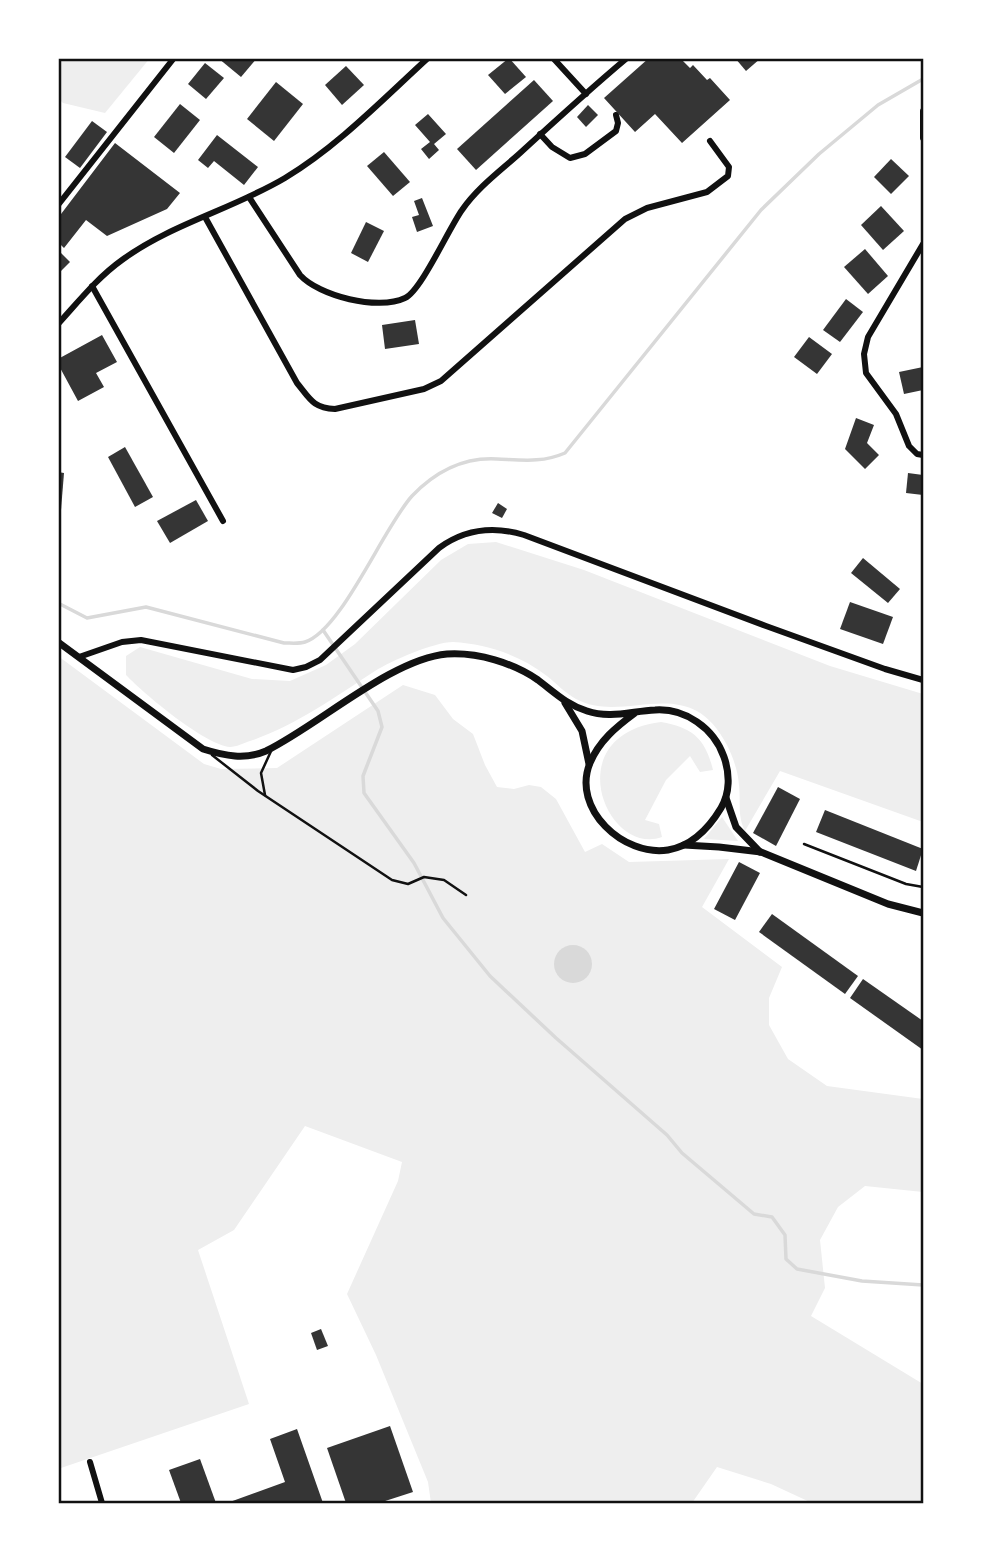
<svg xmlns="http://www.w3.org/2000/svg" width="981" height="1561" viewBox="0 0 981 1561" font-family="'PT Sans',sans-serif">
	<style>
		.green { fill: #eee }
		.water { fill: #d9d9d9 }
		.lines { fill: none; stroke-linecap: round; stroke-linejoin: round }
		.stream { stroke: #d9d9d9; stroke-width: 3.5 }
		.building { fill: #353535 }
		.service { stroke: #111; stroke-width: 2.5 }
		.minor { stroke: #111; stroke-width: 6 }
		.tertiary { stroke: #111; stroke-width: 7 }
		.neatline { fill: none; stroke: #111; stroke-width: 2.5 }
	</style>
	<rect width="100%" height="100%" fill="#fff"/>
	<g class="green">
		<path d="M58,58H150L105,113L63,103L58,98Z"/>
		<path d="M496,542L584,570L830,666L923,694V822L780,771L745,831C737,815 741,802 739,785C738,771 733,757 727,745C688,669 626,726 576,699C565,693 556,683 547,676C520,655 487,644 453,642C434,642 391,661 375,671C335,697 295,726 250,741C244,743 236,747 230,747C205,745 144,694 126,675V656L140,647L252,679L290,681L326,665L355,644L441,560L468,544Z"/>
		<path d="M58,656L204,764L221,769L277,768L403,685L435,695L453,719L473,734L485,765L497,787L514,789L529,785L541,787L556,799L585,852L602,844L629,862L729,859L702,907L782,967L769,998V1025L788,1059L827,1086L923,1099V1192L865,1186L838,1207L820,1240L825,1288L811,1316L923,1384V1503H812L771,1484L717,1467L692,1503H431L428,1482L376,1355L347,1294L398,1181L402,1162L305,1126L234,1230L198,1250L249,1404L58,1469Z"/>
		<path d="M661,722C693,728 705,738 713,770L700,772L690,756L666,780L645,820L659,824L662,837C606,857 557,735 661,722Z"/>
		<path d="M722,817L738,841L704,839Z"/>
	</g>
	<circle class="water" cx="573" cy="964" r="19"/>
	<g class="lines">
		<g class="stream">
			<path d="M58,603L87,618L146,607L284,643C291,643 299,644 305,642C342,630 383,528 412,496C435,472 463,457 497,459C522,460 542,463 565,453L761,210L819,154L878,105L923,79"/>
			<path d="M323,630L378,711L382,727L363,776L364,793L414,863L443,918L490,976L556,1038L667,1135L682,1153L754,1214L772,1217L785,1235L786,1259L797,1269L862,1281L923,1285"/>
		</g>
	</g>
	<g class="building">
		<path d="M218,58H257L241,77Z"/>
		<path d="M509,58L526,77L505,94L488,75Z"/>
		<path d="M649,58H680L690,68L693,65L707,80L710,78L730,100L682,143L655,114L635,132L604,98Z"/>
		<path d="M735,58H761L746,71Z"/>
		<path d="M205,63L224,78L206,99L188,84Z"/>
		<path d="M346,66L364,85L342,105L325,85Z"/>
		<path d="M534,80L553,101L476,170L457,149Z"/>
		<path d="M276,82L303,104L274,141L247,119Z"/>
		<path d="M180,104L200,120L174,153L154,137Z"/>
		<path d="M588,105L598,115L586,127L577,117Z"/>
		<path d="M428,114L446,134L434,144L439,150L429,159L421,149L430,142L415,125Z"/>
		<path d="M92,121L107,132L80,168L65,157Z"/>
		<path d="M217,135L258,167L244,185L214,161L208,168L198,160Z"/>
		<path d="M115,143L180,193L167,209L107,236L86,220L64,248L58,242V218Z"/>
		<path d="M384,152L410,182L393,196L367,166Z"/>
		<path d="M891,159L909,176L891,194L874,177Z"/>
		<path d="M422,198L433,226L417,232L412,217L419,215L414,201Z"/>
		<path d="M881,206L904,231L883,250L861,225Z"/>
		<path d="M366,222L384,231L368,262L351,253Z"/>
		<path d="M865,249L888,276L868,294L844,267Z"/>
		<path d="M58,250L70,262L58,274Z"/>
		<path d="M846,299L863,312L840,342L823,330Z"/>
		<path d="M415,320L419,344L385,349L382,325Z"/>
		<path d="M102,335L117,362L96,373L104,387L78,401L58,364V359Z"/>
		<path d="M809,337L832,354L817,374L794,357Z"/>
		<path d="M923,367V390L904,394L899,372Z"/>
		<path d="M856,418L874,425L867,443L879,455L865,469L845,449Z"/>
		<path d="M125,447L153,497L135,507L108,457Z"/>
		<path d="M58,472L64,473L61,510H58Z"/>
		<path d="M908,473L923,475V495L906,493Z"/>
		<path d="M196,500L208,521L170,543L157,521Z"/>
		<path d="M498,503L507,509L502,518L492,513Z"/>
		<path d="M863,558L900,589L888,603L851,573Z"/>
		<path d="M850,602L893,617L883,644L840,629Z"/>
		<path d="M778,787L800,799L776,846L753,833Z"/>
		<path d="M825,810L923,849L916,871L816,832Z"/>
		<path d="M739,862L760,873L735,920L714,909Z"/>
		<path d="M772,914L858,976L845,994L759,932Z"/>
		<path d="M863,979L923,1021V1050L850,998Z"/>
		<path d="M321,1329L328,1346L317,1350L311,1333Z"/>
		<path d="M390,1426L413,1492L379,1503H346L327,1448Z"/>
		<path d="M297,1429L323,1503H227L285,1482L270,1439Z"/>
		<path d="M200,1459L216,1503H181L169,1470Z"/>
	</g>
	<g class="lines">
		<g class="service">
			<path d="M212,755L258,791L392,880L408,884L424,877L444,880L466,895"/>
			<path d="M265,795L261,773L272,749"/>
			<path d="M804,844L906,884L923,887"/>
		</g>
		<g class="minor">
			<path d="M553,58L586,94"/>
			<path d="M923,111V138"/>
			<path d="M540,134L552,147L570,158L585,154L616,131L618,123L616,115"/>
			<path d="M249,197L300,275C319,296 378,311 405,298C421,291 449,228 462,210C477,188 500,171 519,154C555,121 590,89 627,58"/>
			<path d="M58,205L174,58"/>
			<path d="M205,217L297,383C310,399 313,408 335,409L424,389L441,381L625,219L647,208L707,192L728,176L729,167L710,141"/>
			<path d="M923,244L868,337L864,354L866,373L896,414L909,446L917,454L923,455"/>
			<path d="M92,286L223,521"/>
			<path d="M58,324C78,302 98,277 122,260C171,224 233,209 285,178C338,146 382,100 428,58"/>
			<path d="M79,657L122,642L141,640L293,670L306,667L320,660L439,548C465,529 494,526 524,535L766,626L885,669L923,680"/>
			<path d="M90,1462L102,1503"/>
		</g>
		<g class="tertiary">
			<path d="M58,642L203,749C225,756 245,760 266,751C319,725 391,659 447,654C478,652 513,663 538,680C554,692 567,705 587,711C610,719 632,711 655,710C685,708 714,728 724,757C730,774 730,793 721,808C709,828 691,846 668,850C624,857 571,809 590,763C599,741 616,727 635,713"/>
			<path d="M565,703L582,731L589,764"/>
			<path d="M726,798L736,827L760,852"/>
			<path d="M684,845L719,847L761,852L888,904L923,913"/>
		</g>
	</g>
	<rect width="981" height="1561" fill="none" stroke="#ffffff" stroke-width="119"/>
	<rect x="60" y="60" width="862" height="1442" class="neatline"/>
</svg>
